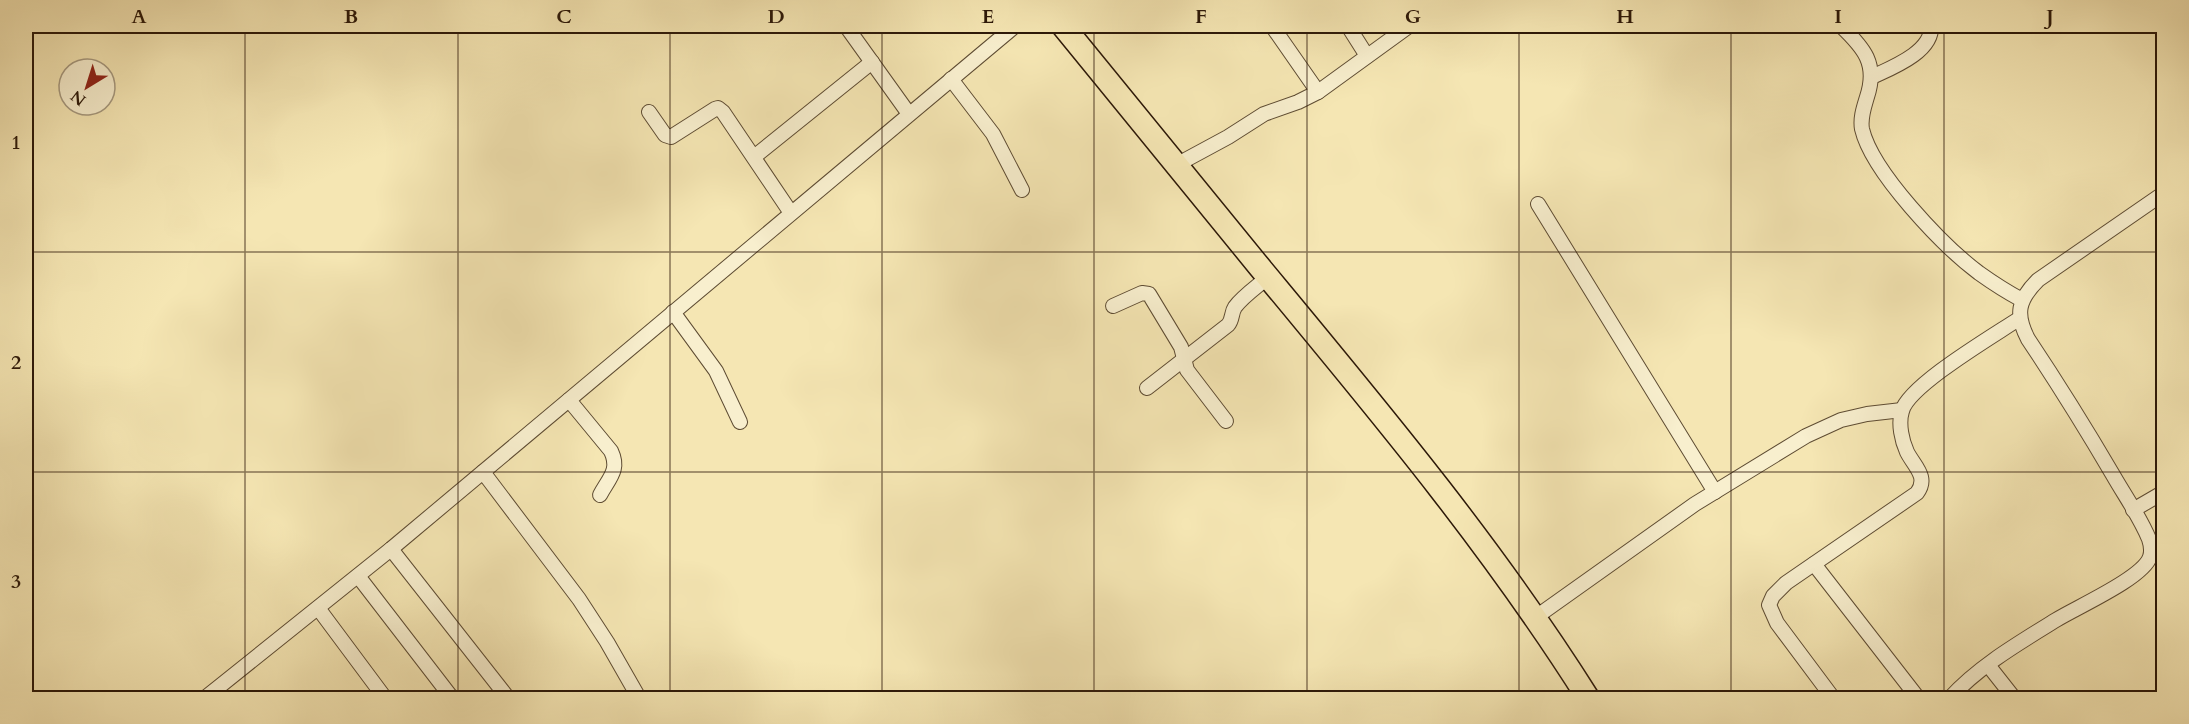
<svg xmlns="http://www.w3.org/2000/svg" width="2189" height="724" viewBox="0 0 2189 724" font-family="Cardo,serif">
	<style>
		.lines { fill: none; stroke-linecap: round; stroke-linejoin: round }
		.street-casing { stroke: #5e4c33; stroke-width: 16 }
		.primary-casing { stroke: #2c1808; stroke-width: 25 }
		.street { stroke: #f8efce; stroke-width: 14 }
		.primary { stroke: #f5e6b3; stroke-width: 22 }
		.grid { fill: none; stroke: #2c1808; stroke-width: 1.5; stroke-opacity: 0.55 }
		.neatline { fill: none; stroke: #2c1808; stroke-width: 2 }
		.grid-label { font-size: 20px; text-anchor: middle; font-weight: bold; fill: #2c1808 }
	</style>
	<rect width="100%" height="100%" fill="#f5e6b3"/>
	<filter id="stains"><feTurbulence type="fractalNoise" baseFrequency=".00333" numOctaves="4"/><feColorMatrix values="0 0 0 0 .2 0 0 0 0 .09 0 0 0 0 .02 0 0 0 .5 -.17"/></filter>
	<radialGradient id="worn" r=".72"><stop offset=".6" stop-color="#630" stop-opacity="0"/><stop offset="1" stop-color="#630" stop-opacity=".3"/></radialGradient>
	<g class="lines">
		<g class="street-casing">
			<g id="street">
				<path d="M846,26L909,114"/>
				<path d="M1272,26L1318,92"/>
				<path d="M1348,26L1367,56"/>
				<path d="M1841,26C1864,48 1878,64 1867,97C1864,107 1860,118 1862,129C1872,172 1943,246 1979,273C1993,283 2007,292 2022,300"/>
				<path d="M1872,77C1891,68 1933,52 1931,26"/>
				<path d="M951,79L993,134L1022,190"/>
				<path d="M649,112L665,135L671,137L715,109L718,108L723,112L791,213"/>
				<path d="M754,157L872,62"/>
				<path d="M1178,164L1228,137L1264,114L1298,102L1318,92L1409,26"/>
				<path d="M1538,204L1715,492"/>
				<path d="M1113,306L1142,293L1149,294L1181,347L1187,370L1226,421"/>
				<path d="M673,312L716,371L740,422"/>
				<path d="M1147,388L1228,325C1233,319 1231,313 1235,307C1243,296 1258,286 1268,277"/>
				<path d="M569,400L611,451C620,470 609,478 600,495"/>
				<path d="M483,472L579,599L607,642L639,698"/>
				<path d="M2133,510L2164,492"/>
				<path d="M391,549L508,698"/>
				<path d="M1814,564L1918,698"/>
				<path d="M358,576L452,698"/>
				<path d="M318,608L385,698"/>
				<path d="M1536,617L1695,504L1806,436L1841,420L1867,414L1902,410"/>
				<path d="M1988,665L2014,698"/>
				<path d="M205,698L391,549L1015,26"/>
				<path d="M1833,698L1777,623L1769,605L1773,596L1786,583L1917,493C1929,477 1914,466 1907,452C1902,441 1898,424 1902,411C1909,385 1995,335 2020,318"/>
				<path d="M1950,698C1979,666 2019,643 2056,620C2077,607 2143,578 2150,557C2152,551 2151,545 2149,539C2140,517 2125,496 2113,475C2086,429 2058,384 2028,339C2015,314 2018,300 2038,280L2164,193"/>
			</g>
		</g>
		<g class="primary-casing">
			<path id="primary" d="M1063,26C1128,105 1193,185 1258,265C1374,405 1491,544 1588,698"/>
		</g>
		<use href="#street" class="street"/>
		<use href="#primary" class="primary"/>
	</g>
	<path class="grid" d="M245,26V698M458,26V698M670,26V698M882,26V698M1094,26V698M1307,26V698M1519,26V698M1731,26V698M1944,26V698M26,252H2164M26,472H2164"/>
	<rect width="2189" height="724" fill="none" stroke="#f5e6b3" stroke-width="66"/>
	<g transform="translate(87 87) rotate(218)"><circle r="28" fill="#f8efce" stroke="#a6997f" stroke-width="1.5"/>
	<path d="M0-4.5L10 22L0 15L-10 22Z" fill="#8f2418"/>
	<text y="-9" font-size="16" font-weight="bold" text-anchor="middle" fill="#2c1808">N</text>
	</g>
	<rect x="33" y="33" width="2123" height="658" class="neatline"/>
	<g class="grid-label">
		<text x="139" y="23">A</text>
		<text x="351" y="23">B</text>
		<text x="564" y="23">C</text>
		<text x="776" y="23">D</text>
		<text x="988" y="23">E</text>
		<text x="1201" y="23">F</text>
		<text x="1413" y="23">G</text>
		<text x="1625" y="23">H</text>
		<text x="1838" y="23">I</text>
		<text x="2050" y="23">J</text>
		<text x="16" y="149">1</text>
		<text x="16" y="369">2</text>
		<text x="16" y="588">3</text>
	</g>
	<rect width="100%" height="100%" filter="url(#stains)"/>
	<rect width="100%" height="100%" fill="url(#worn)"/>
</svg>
